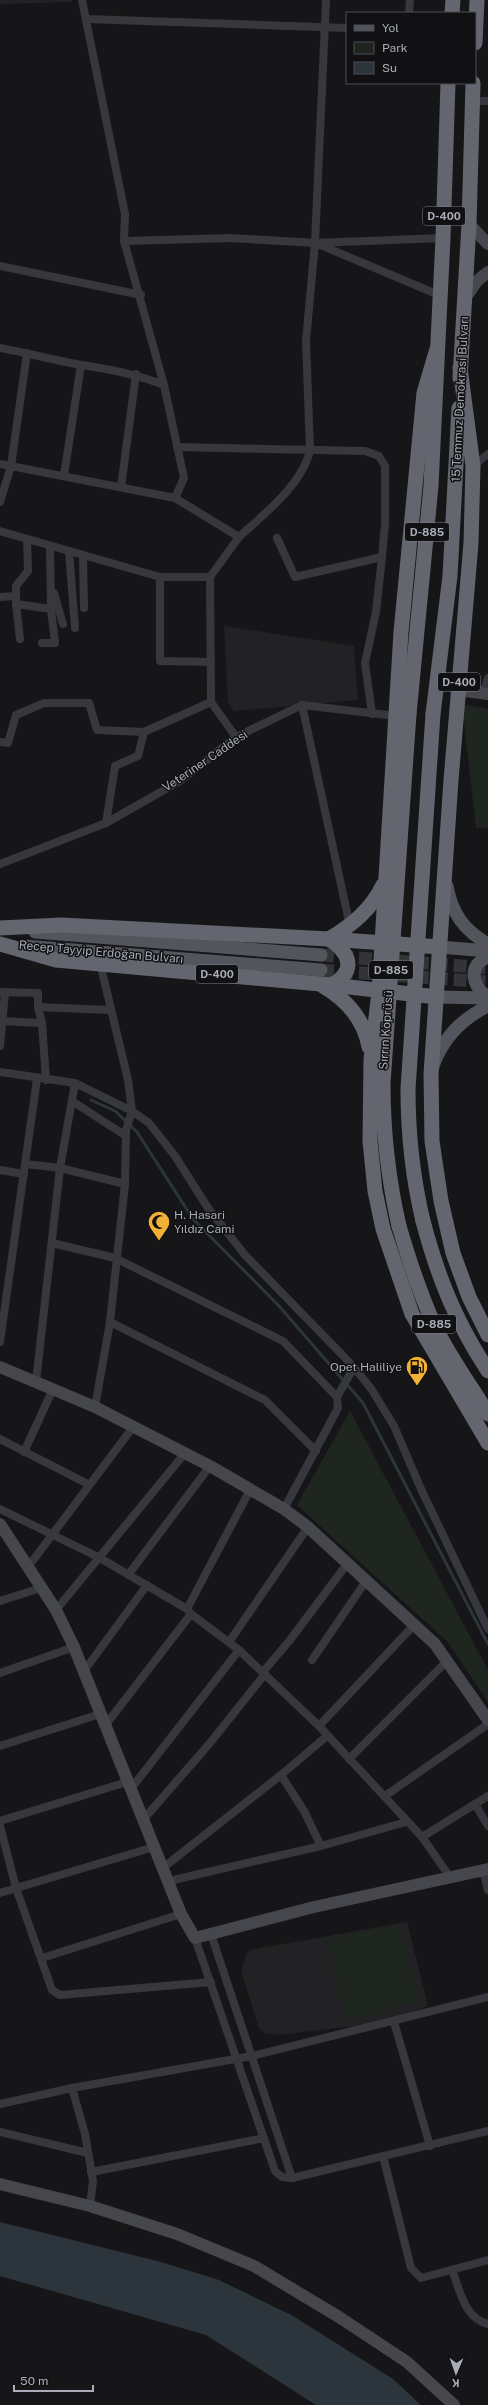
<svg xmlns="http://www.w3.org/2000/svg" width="488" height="2405" viewBox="0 0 488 2405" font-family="'Public Sans',sans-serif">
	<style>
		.built { fill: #222225 }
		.green { fill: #1e261f }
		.water { fill: #2c353c }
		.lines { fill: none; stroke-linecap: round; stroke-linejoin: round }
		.stream { stroke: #2c353c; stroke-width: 3 }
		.primary-tunnel { stroke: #333438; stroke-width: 13; stroke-dasharray: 13 6; stroke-linecap: butt }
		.street { stroke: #37383d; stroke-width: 8 }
		.secondary { stroke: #45474d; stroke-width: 12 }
		.primary { stroke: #53555c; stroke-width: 13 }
		.highway { stroke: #63666e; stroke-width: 15 }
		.highway-bridge { stroke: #63666e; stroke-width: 15 }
		.labels { text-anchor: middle; stroke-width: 3; stroke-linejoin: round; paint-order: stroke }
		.shield { fill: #111113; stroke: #7b7e86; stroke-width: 1 }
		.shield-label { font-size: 11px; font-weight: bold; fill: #a8adb8 }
		.street-label { font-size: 12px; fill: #a8adb8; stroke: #111113 }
		.poi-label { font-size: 12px; fill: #a8adb8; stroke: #111113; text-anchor: start }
	</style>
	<rect width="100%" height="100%" fill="#161618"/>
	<g class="built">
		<path d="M0,0H72V2L0,4Z"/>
		<path d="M224,626L354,646L358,700L234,711L228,703Z"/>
		<path d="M407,1922L428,2006L366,2027L354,2026L279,2035L265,2033L259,2028L241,1971L246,1955L250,1950Z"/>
	</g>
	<g class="green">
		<path d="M462,704L488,709V828H476Z"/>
		<path d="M350,1411L488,1670V1702L447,1641L297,1505Z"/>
		<path d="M399,1925L420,2001L345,2022L328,1939Z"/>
	</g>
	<path class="water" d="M0,2222L161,2262L219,2280L293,2316L393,2379L421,2405H316L206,2335L0,2276Z"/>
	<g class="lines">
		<path class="stream" d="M91,1100L115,1111L137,1132L193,1219L279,1306L363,1403L488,1644"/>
		<g class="primary-tunnel">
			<path d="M321,955L488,968"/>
			<path d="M321,970L488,982"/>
		</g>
		<g class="street">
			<path d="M82,0L125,214L124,241L164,385L184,478L175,498"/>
			<path d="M409,13L410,0"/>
			<path d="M86,19L347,28"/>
			<path d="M472,101H488"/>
			<path d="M124,241L231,238L315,243L443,238"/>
			<path d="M318,244L439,295"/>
			<path d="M0,266L141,295"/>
			<path d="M0,348C27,353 54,360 81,365C110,369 136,374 164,385"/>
			<path d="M177,447L365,451L379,456L385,466V524L382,557L376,612L365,663L372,714"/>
			<path d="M0,464L175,498L239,537L210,577L211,702L236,737"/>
			<path d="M473,466L488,454"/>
			<path d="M64,475L81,365"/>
			<path d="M121,487L136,374"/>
			<path d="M0,502L11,466L27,353"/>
			<path d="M0,531L160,577H210"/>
			<path d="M239,537C263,515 303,484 310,450L306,341L315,243L326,0"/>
			<path d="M277,538L295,577L382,557"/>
			<path d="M69,551L75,628"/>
			<path d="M83,556L84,608"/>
			<path d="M160,577V661L211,662"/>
			<path d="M54,593L63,624"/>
			<path d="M0,597L16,596"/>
			<path d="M16,604L51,609L50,546"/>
			<path d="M20,639L16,604V586L28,571L27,539"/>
			<path d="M42,643H55L51,609"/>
			<path d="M483,693L488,678"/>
			<path d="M302,705L350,926"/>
			<path d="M0,742L8,743L16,715L44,703H89L97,730L144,732L211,702"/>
			<path d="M106,823L115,766L138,756L144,732"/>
			<path d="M0,864L106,823L180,781L236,737L302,705L396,716"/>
			<path d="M0,992L38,993V1007L110,1010"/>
			<path d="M38,1007L42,1023L46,1080"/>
			<path d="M0,1021L42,1023"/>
			<path d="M0,1046L5,992"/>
			<path d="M0,1072L75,1083L132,1111L149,1123L175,1156L208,1208L245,1255L354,1367L372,1390L394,1426L421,1489L488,1629"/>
			<path d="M72,1101L126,1136"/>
			<path d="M25,1164L60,1168L125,1184"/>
			<path d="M0,1170L24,1174"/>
			<path d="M52,1243L115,1258L283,1341L337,1397L338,1408L284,1509"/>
			<path d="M110,1322L265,1400L316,1451"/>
			<path d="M0,1342L37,1079"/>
			<path d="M36,1382L60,1168L75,1083"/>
			<path d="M337,1397L354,1367"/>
			<path d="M95,1407L110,1322L125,1184L126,1130L132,1111L128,1080L100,963"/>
			<path d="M0,1439L88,1484"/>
			<path d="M24,1452L53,1389"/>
			<path d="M0,1509L100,1558L187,1609L191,1614L239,1650L319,1726L422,1837L450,1877"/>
			<path d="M28,1567L133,1427"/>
			<path d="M128,1575L210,1466"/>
			<path d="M0,1601L41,1588"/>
			<path d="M187,1609L250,1490"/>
			<path d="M56,1610L185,1453"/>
			<path d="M229,1642L308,1527"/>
			<path d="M312,1660L366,1581"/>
			<path d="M84,1671L147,1585"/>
			<path d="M263,1672L290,1640L347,1564"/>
			<path d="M0,1673L74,1647"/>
			<path d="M319,1726L414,1625"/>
			<path d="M104,1727L191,1614"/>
			<path d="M0,1746L100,1714"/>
			<path d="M349,1759L448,1660"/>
			<path d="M281,1775L304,1811L321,1846"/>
			<path d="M130,1790L239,1650"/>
			<path d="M385,1796L488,1724"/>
			<path d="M475,1804L488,1826"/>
			<path d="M0,1821L127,1782"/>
			<path d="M142,1821L210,1743L265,1674"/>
			<path d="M0,1826L16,1888L52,1990L60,1995L211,1982"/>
			<path d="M422,1837L488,1796"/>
			<path d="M164,1867L281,1775L327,1736"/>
			<path d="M483,1870L488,1890"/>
			<path d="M169,1881L321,1846L406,1822"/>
			<path d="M0,1893L154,1847"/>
			<path d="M211,1934L292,2178"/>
			<path d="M195,1938L275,2171L282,2177L292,2178L488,2131"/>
			<path d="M42,1958L181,1914"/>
			<path d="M394,2022L430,2146"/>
			<path d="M72,2088L85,2134L93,2181L90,2206"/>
			<path d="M0,2104L72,2088L252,2056L488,1997"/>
			<path d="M0,2132L88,2153"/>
			<path d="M383,2156L411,2268L421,2278L488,2260"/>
			<path d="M91,2172L264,2138"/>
			<path d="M452,2270C460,2290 464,2318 488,2324"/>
		</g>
		<g class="secondary">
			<path d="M469,224L488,244"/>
			<path d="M464,300L477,281L488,272"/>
			<path d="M458,690L488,694"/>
			<path d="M0,1367L95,1407L210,1466L284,1509L308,1527L435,1644L488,1720"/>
			<path d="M0,1524L56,1610L74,1647L181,1914L195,1938L314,1907L488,1869"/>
			<path d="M0,2184L90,2206L177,2234L254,2266L339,2317L407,2362L454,2405"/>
		</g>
		<g class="primary">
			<path d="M447,886C452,914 464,930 488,944"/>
			<path d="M35,932L321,955"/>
			<path d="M24,946L321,970"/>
			<path d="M440,947L488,951"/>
			<path d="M488,957C467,965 472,987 488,997"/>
			<path d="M437,997L488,998"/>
			<path d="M433,1066C443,1038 461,1019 488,1006"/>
		</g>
		<g class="highway">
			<path d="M452,13L453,0"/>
			<path d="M475,43L477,0"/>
			<path d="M437,349L424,393L401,632L379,992L371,1060L370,1141L375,1191L383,1229L412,1314L488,1443"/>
			<path d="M460,368L473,466L471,543L451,780L431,1074L432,1141L441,1201L453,1253L469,1297L488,1335"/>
			<path d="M460,378L469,224L473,83"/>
			<path d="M409,714L431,486L443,238L448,83"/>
			<path d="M433,714L450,576L459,408"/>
			<path d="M0,928L61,925L329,939L440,947"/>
			<path d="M329,939C352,925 371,910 383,885"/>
			<path d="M329,939C350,953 357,970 332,985"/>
			<path d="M0,944L56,960L332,985L437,997"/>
			<path d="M323,986C347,1000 364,1019 369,1047"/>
			<path d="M423,1221C438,1278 456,1322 488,1371"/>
			<path d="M399,1226C409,1260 420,1294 435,1327C450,1357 470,1385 488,1414"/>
		</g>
		<g class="highway-bridge">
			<path d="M423,1221C412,1175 408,1136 408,1089L433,714"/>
			<path d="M399,1226C388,1178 383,1132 383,1083L409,714"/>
		</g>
	</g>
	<defs>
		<g id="mosque-pin" transform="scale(1.15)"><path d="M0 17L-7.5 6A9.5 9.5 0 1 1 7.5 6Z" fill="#f2b134" stroke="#111113"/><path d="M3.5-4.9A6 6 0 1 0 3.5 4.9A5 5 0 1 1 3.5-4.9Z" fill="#111"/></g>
		<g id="fuel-pin" transform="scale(1.15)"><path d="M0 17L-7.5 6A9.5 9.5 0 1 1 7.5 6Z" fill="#f2b134" stroke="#111113"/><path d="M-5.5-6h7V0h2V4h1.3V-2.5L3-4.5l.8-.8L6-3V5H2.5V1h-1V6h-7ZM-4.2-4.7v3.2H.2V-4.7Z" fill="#111"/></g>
	</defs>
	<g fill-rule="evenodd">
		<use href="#mosque-pin" x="159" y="1222"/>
		<use href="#fuel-pin" x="417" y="1367"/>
	</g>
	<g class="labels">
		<g class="shield">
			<rect x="423" y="207" width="42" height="18" rx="3"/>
			<rect x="405" y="523" width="44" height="18" rx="3"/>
			<rect x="438" y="673" width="42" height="18" rx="3"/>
			<rect x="369" y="961" width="44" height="18" rx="3"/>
			<rect x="196" y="965" width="42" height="18" rx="3"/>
			<rect x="412" y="1315" width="44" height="18" rx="3"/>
		</g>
		<g class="shield-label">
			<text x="444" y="220">D-400</text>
			<text x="427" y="536">D-885</text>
			<text x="459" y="686">D-400</text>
			<text x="391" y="974">D-885</text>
			<text x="217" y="978">D-400</text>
			<text x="434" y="1328">D-885</text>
		</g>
		<g class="street-label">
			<text transform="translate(460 399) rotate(-87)" y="4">15 Temmuz Demokrasi Bulvarı</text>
			<text transform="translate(205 761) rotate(-34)" y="4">Veteriner Caddesi</text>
			<text transform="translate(101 952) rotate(5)" y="4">Recep Tayyip Erdoğan Bulvarı</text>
			<text transform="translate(386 1030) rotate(-86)" y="4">Sırrın Köprüsü</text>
		</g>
		<g class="poi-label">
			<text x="174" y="1219">H. Hasari<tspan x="174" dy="14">Yıldız Cami</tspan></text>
			<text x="402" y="1371" text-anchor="end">Opet Haliliye</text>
		</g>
	</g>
	<rect x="346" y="12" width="130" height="72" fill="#111113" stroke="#4d4f55"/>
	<rect x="354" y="25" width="20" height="6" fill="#53555c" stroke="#4d4f55"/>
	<text x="382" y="32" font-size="12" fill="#a8adb8">Yol</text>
	<rect x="354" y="42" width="20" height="12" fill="#1e261f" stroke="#4d4f55"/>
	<text x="382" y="52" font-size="12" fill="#a8adb8">Park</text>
	<rect x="354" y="62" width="20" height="12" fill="#2c353c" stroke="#4d4f55"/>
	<text x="382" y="72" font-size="12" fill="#a8adb8">Su</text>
	<g transform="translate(456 2373) rotate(182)" stroke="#111113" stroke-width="3" paint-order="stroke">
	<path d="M0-3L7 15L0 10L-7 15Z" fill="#a8adb8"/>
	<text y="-6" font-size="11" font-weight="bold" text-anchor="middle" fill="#a8adb8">K</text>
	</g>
	<path d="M14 2385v6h79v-6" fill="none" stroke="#a8adb8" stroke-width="2"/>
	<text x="20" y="2385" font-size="12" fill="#a8adb8" stroke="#111113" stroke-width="3" paint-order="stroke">50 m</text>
</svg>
